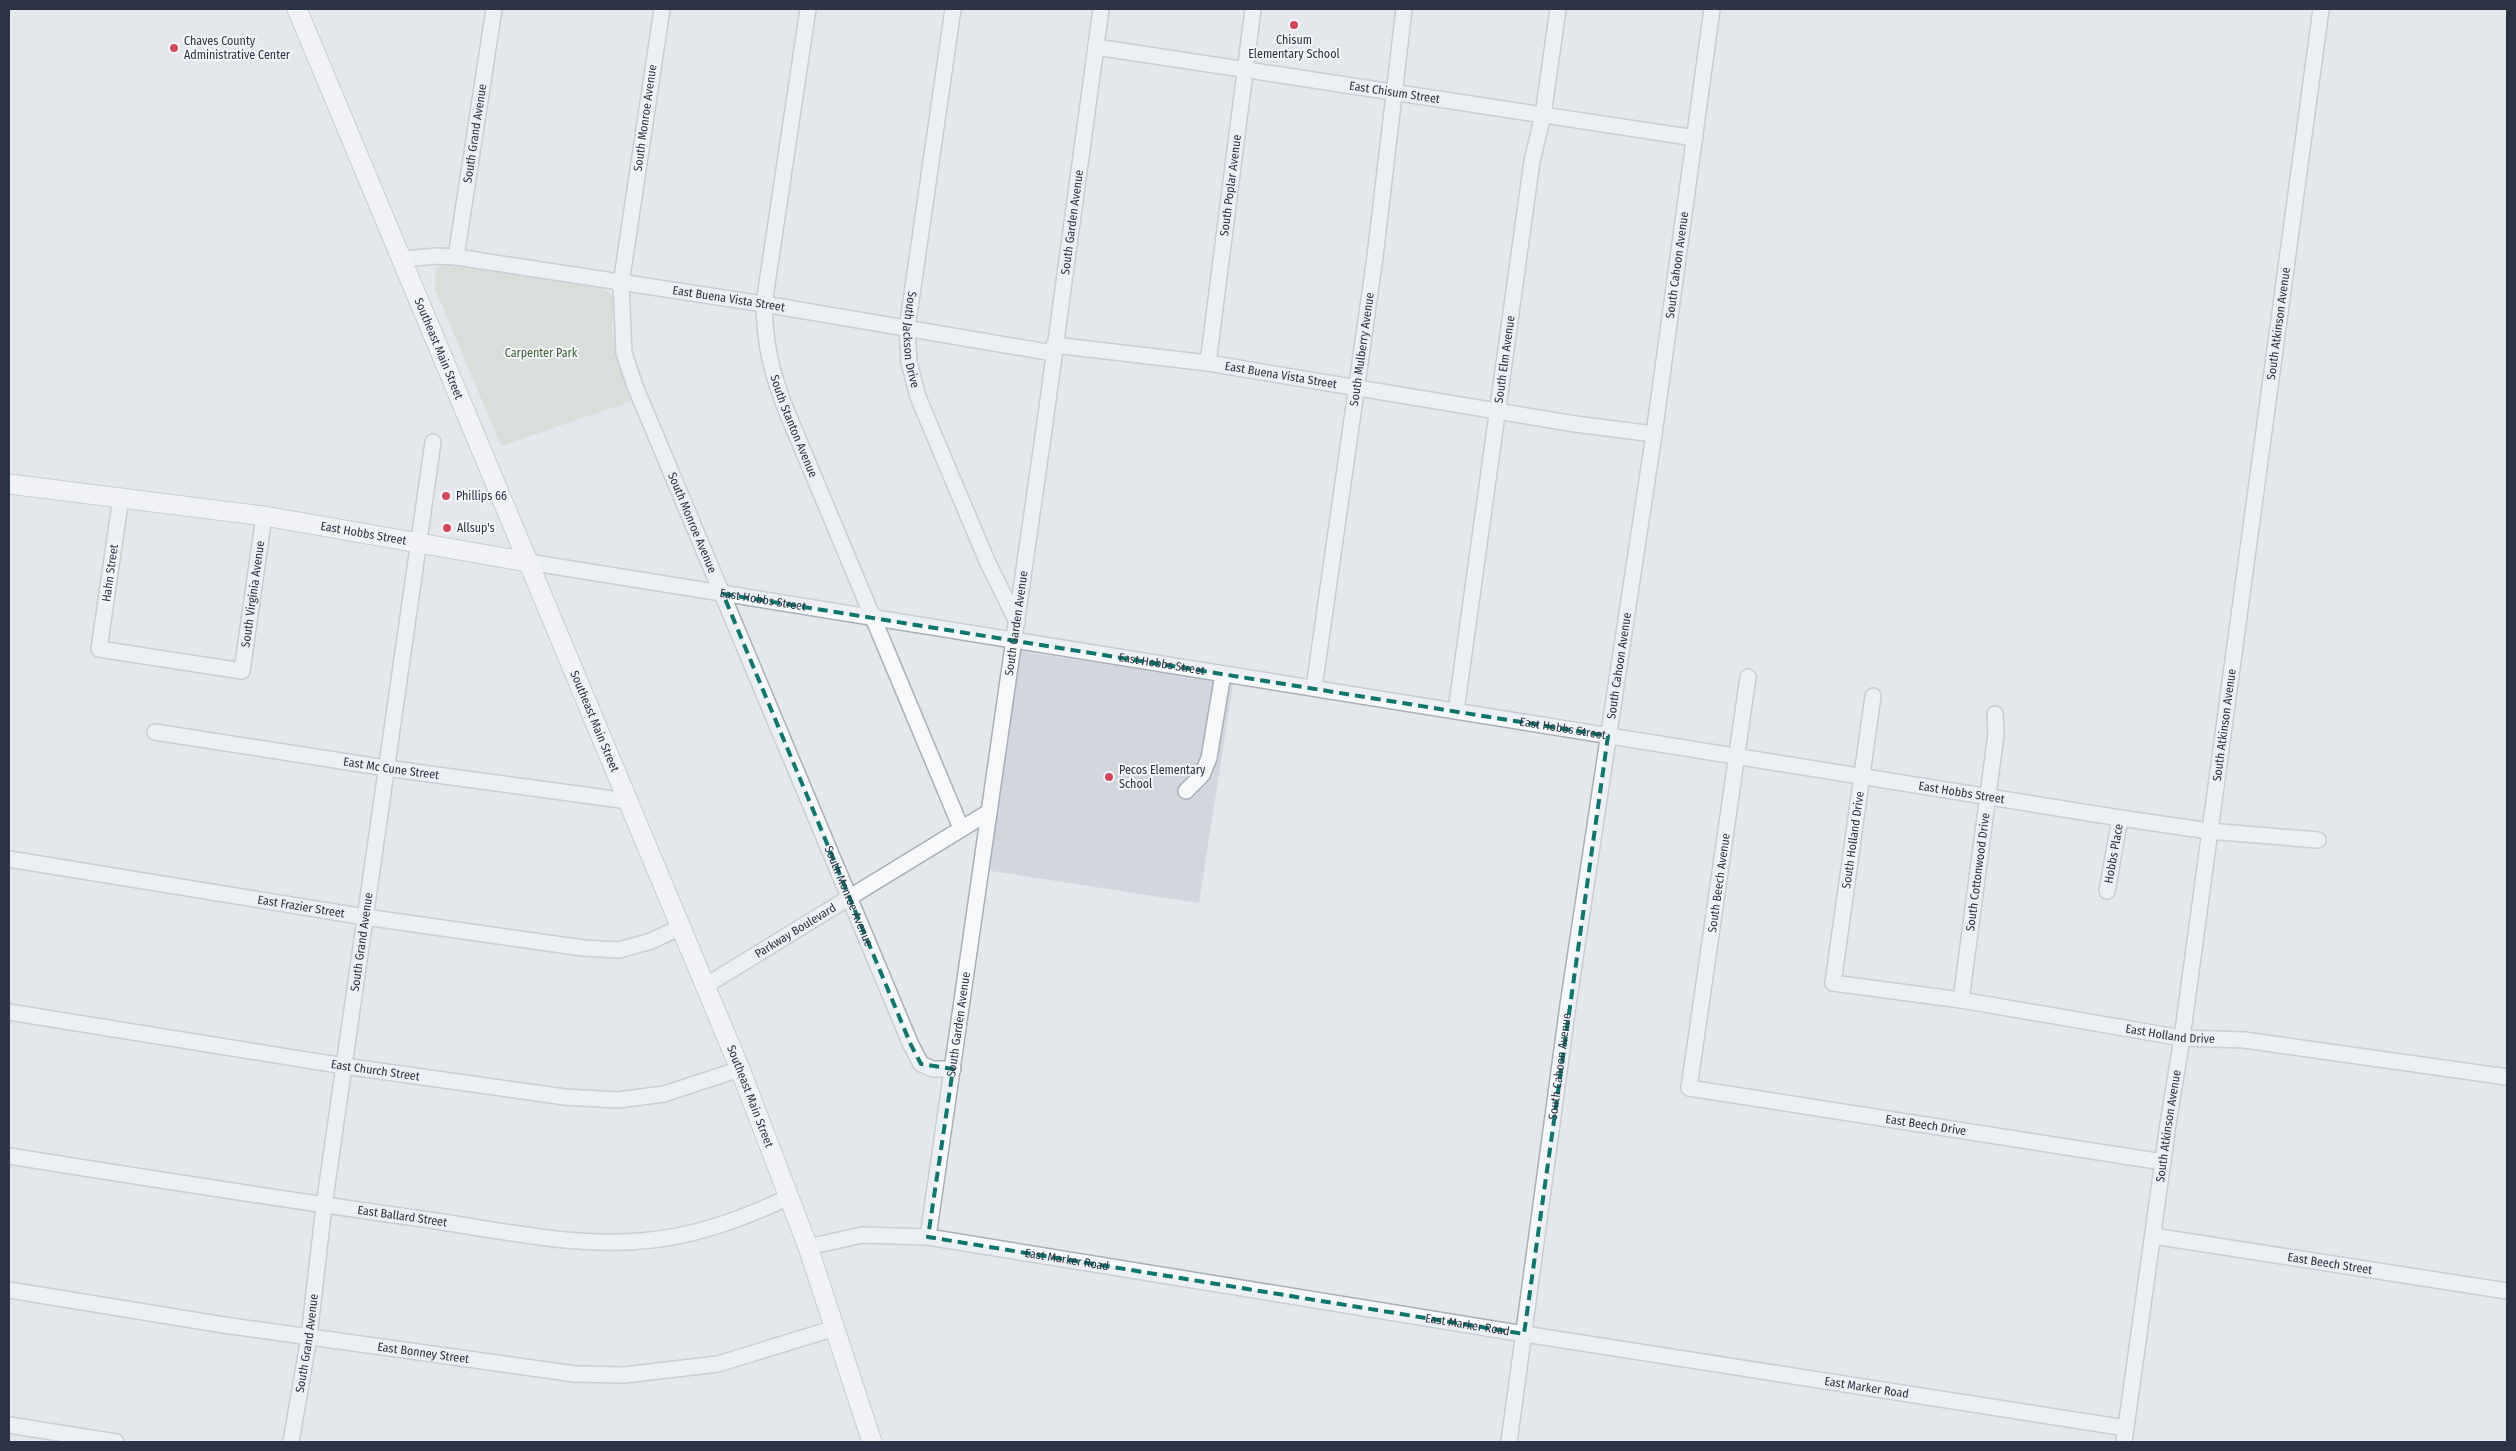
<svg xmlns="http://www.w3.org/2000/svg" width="2516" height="1451" viewBox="0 0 2516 1451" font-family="'Fira Sans Condensed',sans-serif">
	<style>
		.built { fill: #d2d6de }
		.green { fill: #c9d6c5 }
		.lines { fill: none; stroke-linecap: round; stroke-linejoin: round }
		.minor-casing { stroke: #a9aeb7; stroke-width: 18 }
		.major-casing { stroke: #a3abb8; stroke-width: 21 }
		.minor { stroke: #f7f8fa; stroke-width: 15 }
		.major { stroke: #fff; stroke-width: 19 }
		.marked { fill: none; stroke: #0f766e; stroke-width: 4; stroke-dasharray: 10 6; stroke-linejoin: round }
		.poi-dot { fill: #d1495b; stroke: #f4f6f9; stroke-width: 2 }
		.labels { text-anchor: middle; stroke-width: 4; stroke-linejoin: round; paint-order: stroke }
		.poi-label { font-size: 12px; fill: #2b3445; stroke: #f4f6f9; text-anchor: start }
		.street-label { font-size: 12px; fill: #2b3445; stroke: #f4f6f9 }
		.park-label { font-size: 12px; fill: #3f6138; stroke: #f4f6f9 }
	</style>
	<rect width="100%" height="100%" fill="#e4e7ec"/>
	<path class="built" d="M1019,651L1233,684L1199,903L985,870Z"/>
	<path class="green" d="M448,264L598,287C604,289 611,291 613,298C616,308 611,319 612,329C615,354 624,377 632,401L501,446L435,289V271L439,266Z"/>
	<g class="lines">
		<g class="minor-casing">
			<g id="minor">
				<path id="s1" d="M662,9L621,284L624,353L635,386L911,1045L921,1064L933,1069H953"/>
				<path id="s2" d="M808,9L764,304C765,345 771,371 786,410L961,828"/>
				<path id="s3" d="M953,9L907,329L909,362L918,397L987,561L1017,622"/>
				<path id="s4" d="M1096,47L1695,138"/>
				<path id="s5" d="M456,257L494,9"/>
				<path id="s6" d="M402,259L438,256L456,257L764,304L1053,353"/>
				<path id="s7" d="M1054,345L1208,363L1575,424L1654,434"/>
				<path id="s8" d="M1208,363L1253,9"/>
				<path id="s9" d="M121,497L99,649L242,671L264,516"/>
				<path id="s10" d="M528,562L2120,818L2209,831L2318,840"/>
				<path id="s11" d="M1748,677L1689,1088L2163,1162"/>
				<path id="s12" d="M1314,688L1375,257L1404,9"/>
				<path id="s13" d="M1873,696L1833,983L1961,1000L2182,1038L2244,1040L2507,1077"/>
				<path id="s14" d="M1456,711L1532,161L1543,115L1558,9"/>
				<path id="s15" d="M155,732L386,768L628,801"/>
				<path d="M1186,791L1202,775L1209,758L1223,674"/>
				<path id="s16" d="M9,859L365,917L583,948L619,950L651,941L681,927"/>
				<path id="s17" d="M2107,891L2120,818"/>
				<path id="s18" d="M705,986L989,812"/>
				<path id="s19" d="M1961,1000L1996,734L1995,714"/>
				<path id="s20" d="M9,1012L344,1066L565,1097L618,1100L664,1094L740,1069"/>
				<path id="s21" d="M9,1156C147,1178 285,1200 423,1219C494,1229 569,1247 641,1241C694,1237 742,1219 789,1197"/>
				<path id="s22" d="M2153,1236L2507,1291"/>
				<path id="s23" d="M928,1237L1043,437L1101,9"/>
				<path id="s24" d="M808,1247L862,1235L928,1237L1524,1334L2126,1428"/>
				<path id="s25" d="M9,1290L224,1325L575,1374L624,1375L718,1364L835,1328"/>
				<path d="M9,1425L116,1442"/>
				<path id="s26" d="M291,1442L309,1337L324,1206L433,442"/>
				<path id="s27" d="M1509,1442L1568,1005L1654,434L1712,9"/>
				<path id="s28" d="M2124,1442L2168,1124L2182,1038L2321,9"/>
			</g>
		</g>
		<g class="major-casing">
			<g id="major">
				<path id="s29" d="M297,9L740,1069L808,1247L872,1442"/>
				<path id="s30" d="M9,484L264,516L528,562"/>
			</g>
		</g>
		<use href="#minor" class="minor"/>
		<use href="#major" class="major"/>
	</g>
	<path d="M0 0H2516V1451H0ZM723,594L1608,736L1524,1334L928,1237L953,1069L921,1064L911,1045Z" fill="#e4e7ec" fill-opacity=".55" fill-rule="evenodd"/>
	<path class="marked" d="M723,594L1608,736L1524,1334L928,1237L953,1069L921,1064L911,1045Z"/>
	<g class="poi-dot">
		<circle cx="1294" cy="25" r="5"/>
		<circle cx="174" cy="48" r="5"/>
		<circle cx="446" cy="496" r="5"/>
		<circle cx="447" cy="528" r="5"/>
		<circle cx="1109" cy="777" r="5"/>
	</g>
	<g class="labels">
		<g class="poi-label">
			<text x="1294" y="44" text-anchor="middle">Chisum<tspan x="1294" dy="14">Elementary School</tspan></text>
			<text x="184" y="45">Chaves County<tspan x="184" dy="14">Administrative Center</tspan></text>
			<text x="456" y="500">Phillips 66</text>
			<text x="457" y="532">Allsup's</text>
			<text x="1119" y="774">Pecos Elementary<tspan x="1119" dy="14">School</tspan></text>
		</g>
		<g class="street-label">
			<text dy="4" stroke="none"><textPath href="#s4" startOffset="302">East Chisum Street</textPath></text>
			<text transform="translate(645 118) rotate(-82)" y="4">South Monroe Avenue</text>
			<text dy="4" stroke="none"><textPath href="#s5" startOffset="125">South Grand Avenue</textPath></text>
			<text dy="4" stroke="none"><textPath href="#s8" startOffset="179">South Poplar Avenue</textPath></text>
			<text dy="4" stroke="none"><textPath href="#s23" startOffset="1025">South Garden Avenue</textPath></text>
			<text dy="4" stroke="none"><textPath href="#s27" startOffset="1189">South Cahoon Avenue</textPath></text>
			<text dy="4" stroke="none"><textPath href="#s6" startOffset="330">East Buena Vista Street</textPath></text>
			<text dy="4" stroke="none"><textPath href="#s28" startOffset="1129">South Atkinson Avenue</textPath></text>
			<text dy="4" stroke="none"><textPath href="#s3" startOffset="334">South Jackson Drive</textPath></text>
			<text dy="4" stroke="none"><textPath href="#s29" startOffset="368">Southeast Main Street</textPath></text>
			<text dy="4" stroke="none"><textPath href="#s12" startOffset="342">South Mulberry Avenue</textPath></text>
			<text dy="4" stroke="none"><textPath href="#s14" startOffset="355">South Elm Avenue</textPath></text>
			<text dy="4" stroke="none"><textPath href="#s7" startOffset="229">East Buena Vista Street</textPath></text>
			<text dy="4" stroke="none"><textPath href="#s2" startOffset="425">South Stanton Avenue</textPath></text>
			<text dy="4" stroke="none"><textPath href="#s1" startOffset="530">South Monroe Avenue</textPath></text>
			<text dy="4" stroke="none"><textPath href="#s30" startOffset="358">East Hobbs Street</textPath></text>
			<text transform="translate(110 573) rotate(-82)" y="4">Hahn Street</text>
			<text dy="4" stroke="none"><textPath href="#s9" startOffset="376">South Virginia Avenue</textPath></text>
			<text dy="4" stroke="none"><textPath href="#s10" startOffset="238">East Hobbs Street</textPath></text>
			<text dy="4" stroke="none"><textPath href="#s23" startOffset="620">South Garden Avenue</textPath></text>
			<text dy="4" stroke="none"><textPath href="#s10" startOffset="642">East Hobbs Street</textPath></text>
			<text dy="4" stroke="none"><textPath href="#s27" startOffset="784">South Cahoon Avenue</textPath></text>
			<text dy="4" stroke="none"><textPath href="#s29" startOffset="772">Southeast Main Street</textPath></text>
			<text dy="4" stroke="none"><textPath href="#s28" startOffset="724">South Atkinson Avenue</textPath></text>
			<text dy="4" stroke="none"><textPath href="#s10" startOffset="1048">East Hobbs Street</textPath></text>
			<text dy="4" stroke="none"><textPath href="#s15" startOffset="239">East Mc Cune Street</textPath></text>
			<text dy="4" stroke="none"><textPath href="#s10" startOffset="1452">East Hobbs Street</textPath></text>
			<text transform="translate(1853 840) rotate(-82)" y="4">South Holland Drive</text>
			<text dy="4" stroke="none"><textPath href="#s17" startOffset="38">Hobbs Place</textPath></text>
			<text dy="4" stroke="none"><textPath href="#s19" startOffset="129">South Cottonwood Drive</textPath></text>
			<text transform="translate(1719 883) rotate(-82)" y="4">South Beech Avenue</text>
			<text dy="4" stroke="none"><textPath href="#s1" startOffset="935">South Monroe Avenue</textPath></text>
			<text dy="4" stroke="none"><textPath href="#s16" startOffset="296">East Frazier Street</textPath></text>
			<text dy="4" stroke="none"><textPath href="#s18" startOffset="106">Parkway Boulevard</textPath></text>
			<text dy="4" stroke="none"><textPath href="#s26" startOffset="505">South Grand Avenue</textPath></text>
			<text dy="4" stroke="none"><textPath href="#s23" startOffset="215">South Garden Avenue</textPath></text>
			<text dy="4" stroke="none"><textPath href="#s13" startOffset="631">East Holland Drive</textPath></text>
			<text dy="4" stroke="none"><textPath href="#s27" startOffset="379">South Cahoon Avenue</textPath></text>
			<text dy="4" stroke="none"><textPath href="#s20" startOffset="371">East Church Street</textPath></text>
			<text dy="4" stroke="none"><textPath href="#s29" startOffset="1178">Southeast Main Street</textPath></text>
			<text dy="4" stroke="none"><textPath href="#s11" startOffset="655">East Beech Drive</textPath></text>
			<text dy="4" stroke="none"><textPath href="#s28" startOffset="319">South Atkinson Avenue</textPath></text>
			<text dy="4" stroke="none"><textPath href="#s21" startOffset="398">East Ballard Street</textPath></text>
			<text dy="4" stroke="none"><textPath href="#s24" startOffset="262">East Marker Road</textPath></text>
			<text dy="4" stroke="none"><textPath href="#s22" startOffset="179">East Beech Street</textPath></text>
			<text dy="4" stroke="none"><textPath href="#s24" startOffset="668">East Marker Road</textPath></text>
			<text dy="4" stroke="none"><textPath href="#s26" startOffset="100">South Grand Avenue</textPath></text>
			<text dy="4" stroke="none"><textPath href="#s25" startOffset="419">East Bonney Street</textPath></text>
			<text dy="4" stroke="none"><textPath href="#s24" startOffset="1072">East Marker Road</textPath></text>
		</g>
		<g class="park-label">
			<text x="541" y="357">Carpenter Park</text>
		</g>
	</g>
	<rect width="2516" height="1451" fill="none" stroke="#2b3445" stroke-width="20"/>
</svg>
